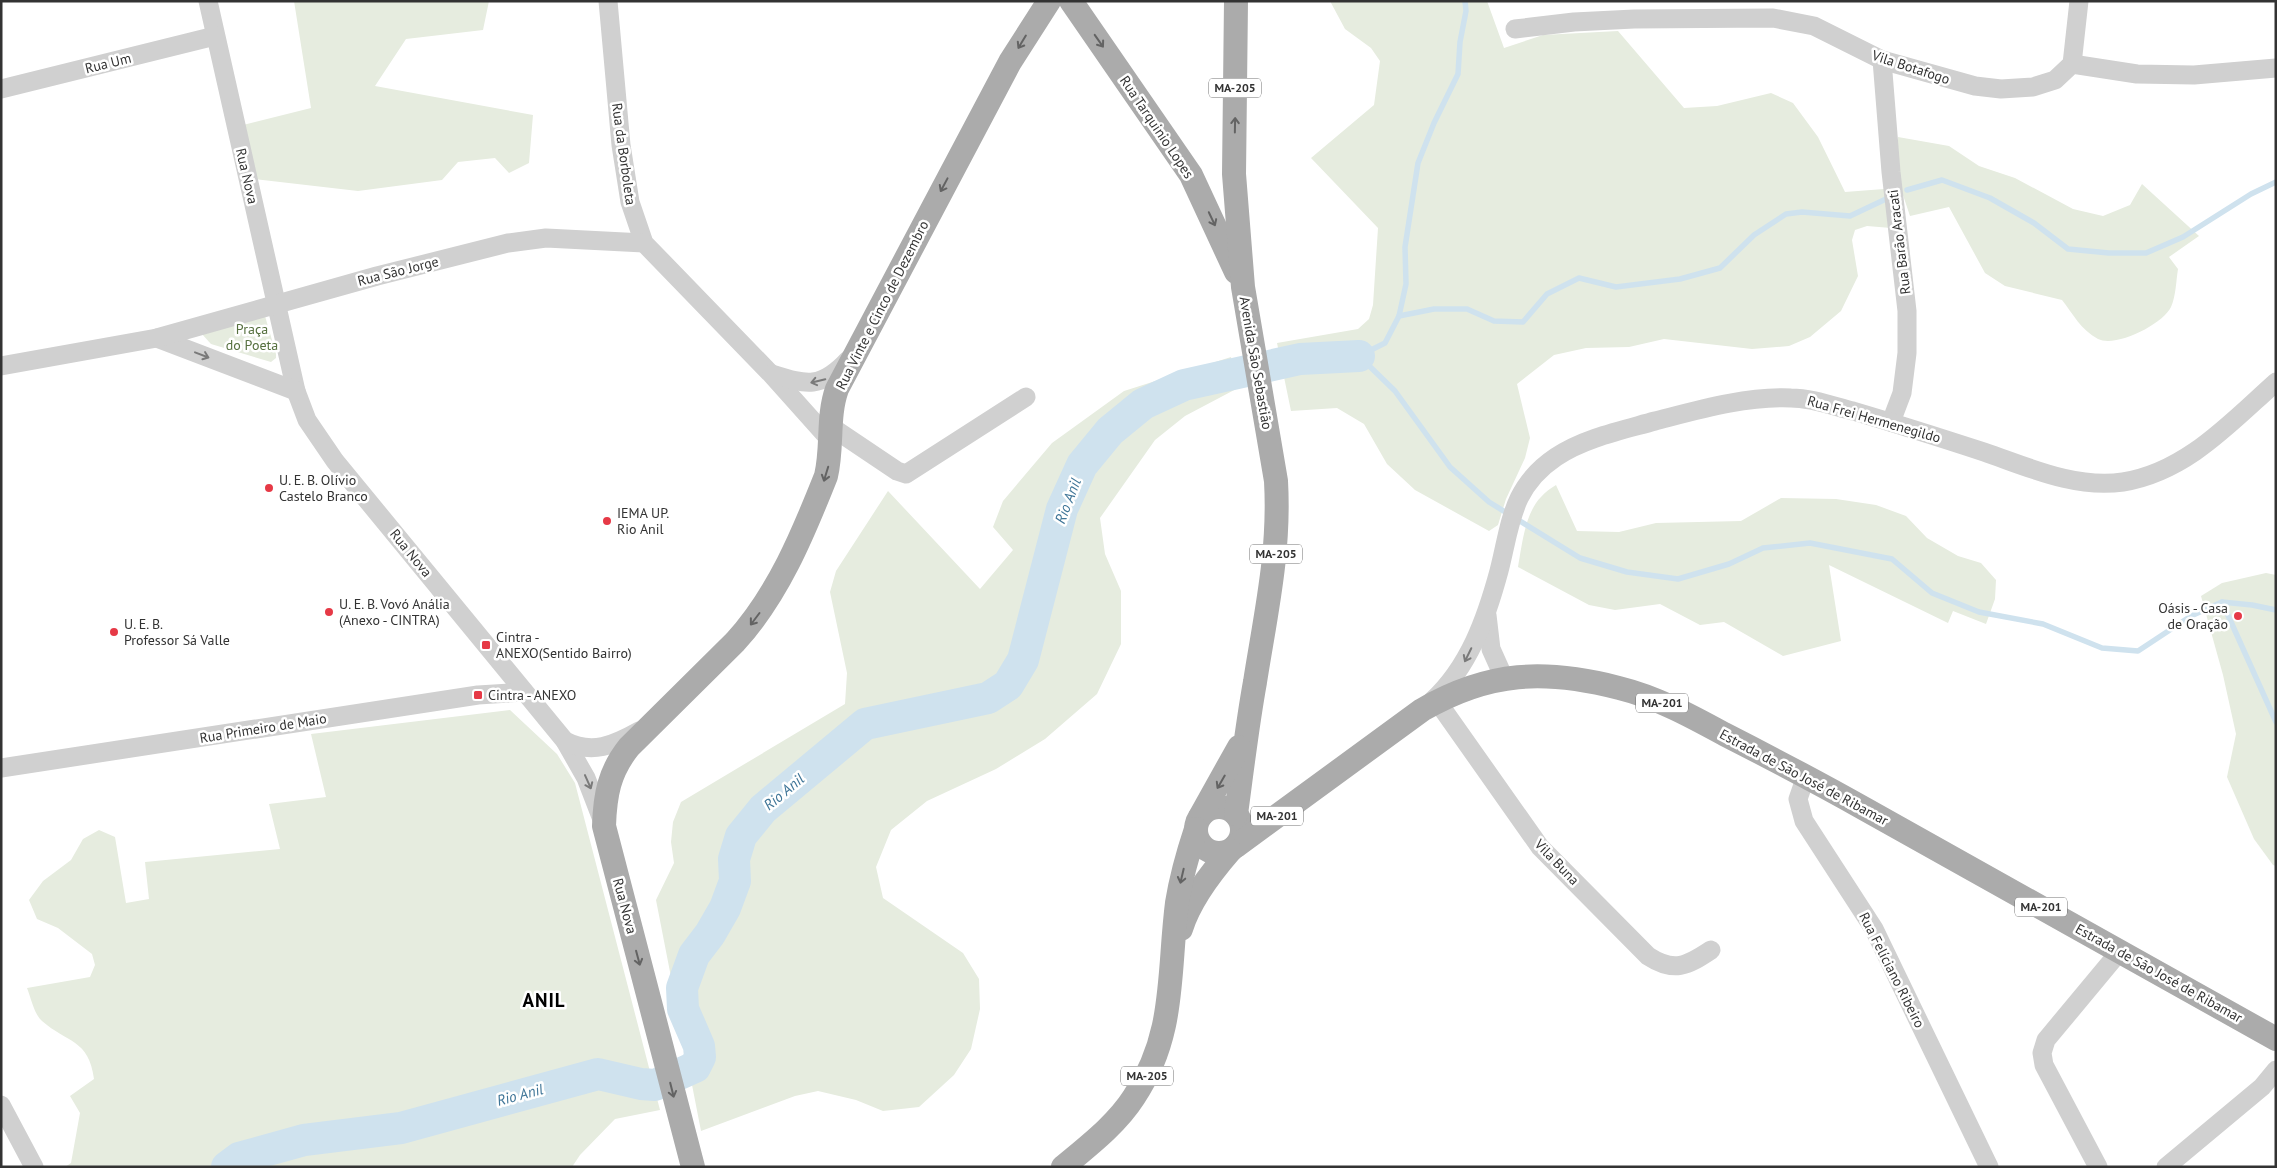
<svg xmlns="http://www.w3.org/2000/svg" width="2277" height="1168" viewBox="0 0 2277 1168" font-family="'PT Sans',sans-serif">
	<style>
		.green { fill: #e6ecdf }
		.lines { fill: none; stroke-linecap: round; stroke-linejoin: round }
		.stream { stroke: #cfe2ee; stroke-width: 5.5 }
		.river { stroke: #cfe2ee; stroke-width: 32 }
		.minor { stroke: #d0d0d0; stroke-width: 19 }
		.major { stroke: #ababab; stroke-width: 24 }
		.oneway { stroke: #636363 }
		.oneway2 { stroke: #7a7a7a }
		.poi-dot { fill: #e63946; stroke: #fff; stroke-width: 2 }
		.labels { text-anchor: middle; stroke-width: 5; stroke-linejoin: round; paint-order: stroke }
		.shield { fill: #fff; stroke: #707070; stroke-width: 1 }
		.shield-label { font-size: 12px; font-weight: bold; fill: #333 }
		.street-label { font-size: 14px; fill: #333; stroke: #fff }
		.park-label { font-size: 14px; fill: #56703f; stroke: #fff }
		.poi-label { font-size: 14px; fill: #333; stroke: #fff; text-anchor: start }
		.water-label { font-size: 15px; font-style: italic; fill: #3f7597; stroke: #fff }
		.district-label { font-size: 19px; font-weight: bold; letter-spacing: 1px; fill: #000; stroke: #fff }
	</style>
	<rect width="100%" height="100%" fill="#fff"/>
	<g class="green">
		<path d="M294,1H489L483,30L406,39L375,86L533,115L529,163L509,173L495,158L458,162L442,180L358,191L254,179L243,125L311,108Z"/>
		<path d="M1330,1H1487L1504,48L1543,35L1618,31L1684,108L1717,106L1771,93L1793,103L1818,137L1845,192L1884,189L1891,228L1867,226L1855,230L1852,240L1858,276L1841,311L1810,337L1789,346L1752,349L1664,339L1629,347L1586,348L1554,355L1517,384L1530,438L1525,458L1506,499L1498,525L1489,531L1415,490L1387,464L1364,424L1337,408L1291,411L1277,343L1358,329L1369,319L1373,305L1378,228L1311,158L1374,105L1380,61L1371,48L1345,29Z"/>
		<path d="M1898,137L1949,146L1979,166L2015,178L2073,209L2103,216L2130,205L2142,184L2199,236L2169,257L2178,269C2176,281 2176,296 2171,307C2163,324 2116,348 2098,339C2081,330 2073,314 2062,300L2005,286L1985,273L1949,207L1910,216L1897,177Z"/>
		<path d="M265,316L276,354V358L271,362L211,344L201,333Z"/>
		<path d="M1231,357L1238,388L1185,416L1155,440L1100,518L1105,554L1121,591V644L1097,694L1045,739L996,769L927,801L891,830L876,867L883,898L963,953L979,979L980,1009L971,1049L954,1075L919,1107L883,1111L856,1100L818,1091L795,1096L701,1131L656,900L674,863L671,842L673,822L681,802L845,704L847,673L830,592L836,571L888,491L980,589L1013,550L993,527L1003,501L1052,443L1124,391Z"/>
		<path d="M1556,485L1577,531L1619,532L1656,523L1741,521L1781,498L1836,499L1876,505L1906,516L1927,538L1958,556L1981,563L1996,580L1995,599L1986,624L1953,611L1948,623L1829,565L1841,641L1783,656L1724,622L1700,625L1660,604L1615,610L1589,605L1518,567C1522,545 1525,513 1541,497C1545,492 1551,488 1556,485Z"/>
		<path d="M2266,573L2276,575V866L2273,865L2254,839L2227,777L2236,734L2223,675L2201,596L2222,583Z"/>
		<path d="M510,710L557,754L575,783L660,1110L615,1119L580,1155L572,1167H65L71,1163L80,1113L70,1096L94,1079C89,1039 67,1043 42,1021C34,1014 31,998 27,988L90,977L95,965L92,954L58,928L37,919L29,900L43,881L71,860L83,839L99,830L115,837L126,903L149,899L145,862L280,849L269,804L326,797L311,734Z"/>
	</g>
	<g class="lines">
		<g class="stream">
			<path d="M1465,1L1466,11L1460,42L1458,74L1434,123L1418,163L1405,247L1406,284L1399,316L1385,343L1359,356L1395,391L1450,467L1489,502L1580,558L1627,572L1678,579L1729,564L1763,548L1810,543L1892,559L1932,593L1979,612L2043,624L2102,648L2138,651L2191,616L2222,602L2252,605L2276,610"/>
			<path d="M1907,190L1942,180L1990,198L2034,223L2068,249L2109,253H2146L2183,237L2251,194L2276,182"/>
			<path d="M1399,316L1434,309H1467L1494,321L1523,322L1547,294L1579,278L1616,287L1680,279L1720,268L1754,235L1786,214L1802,212L1850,216L1886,199"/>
			<path d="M2222,602L2276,722"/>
		</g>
		<path class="river" d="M227,1167L239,1158L304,1140L401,1128L598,1074L641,1084L655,1085L695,1067L700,1057L699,1046L683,1009L682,988L694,955L710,934L725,908L735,881L734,859L741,836L763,809L865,724L988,698L1008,685L1023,660L1062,509L1082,465L1110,431L1143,404L1184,385L1300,359L1359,356"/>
		<g class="minor">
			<path d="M208,1L296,391L307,420L335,461L565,741L586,778L603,822"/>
			<path d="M608,1L621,145L630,202L644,243L771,374L830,440"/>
			<path d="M1515,29L1574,22L1634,19L1773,18L1814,26L1882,60L1975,86L2001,89L2033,87L2055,80L2072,64L2137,74L2194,75L2276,68"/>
			<path d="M1882,60L1891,172L1907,311V353L1902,393L1891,422"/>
			<path d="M2072,64L2079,1"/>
			<path d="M1,89L215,36"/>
			<path d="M157,338L296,391"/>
			<path d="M1,366L157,338L377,276L508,243L546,238L644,243"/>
			<path d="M772,374C807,385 821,389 848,360"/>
			<path d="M830,426L897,471L906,474L1026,397"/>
			<path d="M1487,615L1491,649L1504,678"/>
			<path d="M1432,701C1469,667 1486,619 1499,571C1511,524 1511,487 1556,457C1584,438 1623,430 1655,421C1698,410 1746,396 1791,398C1812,398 1833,406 1853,411C1897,424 1941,438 1984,452C2028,467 2075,489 2123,482C2186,472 2230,423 2276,382"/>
			<path d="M1437,701L1540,847L1648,956C1674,973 1687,966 1711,950"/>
			<path d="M565,741C592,755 614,745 639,731"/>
			<path d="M1,768L478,695L524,692"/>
			<path d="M1806,776L1798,799L1804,821L1874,929L1989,1167"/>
			<path d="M1,1105L34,1167"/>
			<path d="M2098,1167L2044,1065L2042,1053L2046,1040L2120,951"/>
			<path d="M2166,1167L2262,1087L2276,1070"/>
		</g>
		<g class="major">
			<path d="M1071,1L1191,175L1236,272"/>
			<circle cx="1219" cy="830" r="23"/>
			<path d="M1236,814C1242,770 1247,726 1255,682C1266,612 1280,552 1276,481L1243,287L1234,174L1236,1"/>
			<path d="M1201,815L1239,747"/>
			<path d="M1236,846L1422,710C1489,671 1545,669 1619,688C1656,697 1691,716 1724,734C1771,758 1817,782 1863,808C2001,885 2138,962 2276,1039"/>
			<path d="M1181,929C1190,900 1210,874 1230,851"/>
			<path d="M693,1167L604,826C605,795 609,772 629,747L735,642C778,595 803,534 826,476C833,447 827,417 837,389L1010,62L1049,1"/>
			<path d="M1063,1167C1088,1146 1116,1125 1134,1097C1176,1034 1168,974 1177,903C1181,878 1188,853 1196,829"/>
		</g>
	</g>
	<defs><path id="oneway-shaft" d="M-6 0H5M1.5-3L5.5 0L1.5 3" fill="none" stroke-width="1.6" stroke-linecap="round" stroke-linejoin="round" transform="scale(1.25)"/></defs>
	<g class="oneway">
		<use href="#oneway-shaft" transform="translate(1099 41) rotate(55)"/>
		<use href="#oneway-shaft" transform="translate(1022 42) rotate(121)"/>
		<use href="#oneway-shaft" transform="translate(1235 125) rotate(-89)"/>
		<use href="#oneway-shaft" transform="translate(944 185) rotate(118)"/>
		<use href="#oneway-shaft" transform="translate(1212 219) rotate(65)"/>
		<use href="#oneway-shaft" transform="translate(826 474) rotate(107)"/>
		<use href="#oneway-shaft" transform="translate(755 619) rotate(127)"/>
		<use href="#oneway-shaft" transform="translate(1221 782) rotate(120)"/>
		<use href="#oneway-shaft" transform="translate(1182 876) rotate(103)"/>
		<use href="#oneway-shaft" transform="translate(638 958) rotate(75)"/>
		<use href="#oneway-shaft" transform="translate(672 1090) rotate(76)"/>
	</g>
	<g class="oneway2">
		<use href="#oneway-shaft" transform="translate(202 355) rotate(21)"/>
		<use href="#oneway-shaft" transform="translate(818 381) rotate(166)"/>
		<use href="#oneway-shaft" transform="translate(1468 655) rotate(116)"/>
		<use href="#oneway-shaft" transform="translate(588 782) rotate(66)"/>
	</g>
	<g class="poi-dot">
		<circle cx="269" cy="488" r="5"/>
		<circle cx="607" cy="521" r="5"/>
		<circle cx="329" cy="612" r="5"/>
		<circle cx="2238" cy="616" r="5"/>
		<circle cx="114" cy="632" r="5"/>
		<rect x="481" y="640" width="10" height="10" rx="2.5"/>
		<rect x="473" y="690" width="10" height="10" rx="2.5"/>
	</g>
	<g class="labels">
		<g class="shield">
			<rect x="1209" y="78.5" width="52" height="19" rx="4"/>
			<rect x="1250" y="544.5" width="52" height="19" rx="4"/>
			<rect x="1636" y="693.5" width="52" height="19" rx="4"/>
			<rect x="1251" y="806.5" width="52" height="19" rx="4"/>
			<rect x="2015" y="897.5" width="52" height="19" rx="4"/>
			<rect x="1121" y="1066.5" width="52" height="19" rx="4"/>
		</g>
		<g class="shield-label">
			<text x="1235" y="92">MA-205</text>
			<text x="1276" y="558">MA-205</text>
			<text x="1662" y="707">MA-201</text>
			<text x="1277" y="820">MA-201</text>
			<text x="2041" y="911">MA-201</text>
			<text x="1147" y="1080">MA-205</text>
		</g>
		<g class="street-label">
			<text transform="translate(108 63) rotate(-14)" y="5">Rua Um</text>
			<text transform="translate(1911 67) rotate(18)" y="5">Vila Botafogo</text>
			<text transform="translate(1157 127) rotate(56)" y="5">Rua Tarquinio Lopes</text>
			<text transform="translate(624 154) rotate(82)" y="5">Rua da Borboleta</text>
			<text transform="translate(247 176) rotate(77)" y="5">Rua Nova</text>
			<text transform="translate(1899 242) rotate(-97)" y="5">Rua Barão Aracati</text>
			<text transform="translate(398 271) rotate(-14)" y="5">Rua São Jorge</text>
			<text transform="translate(882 305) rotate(-63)" y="5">Rua Vinte e Cinco de Dezembro</text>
			<text transform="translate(1256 363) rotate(80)" y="5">Avenida São Sebastião</text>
			<text transform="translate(1874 419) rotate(16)" y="5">Rua Frei Hermenegildo</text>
			<text transform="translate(411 553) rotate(51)" y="5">Rua Nova</text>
			<text transform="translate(263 728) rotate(-9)" y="5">Rua Primeiro de Maio</text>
			<text transform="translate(1804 777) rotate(28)" y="5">Estrada de São José de Ribamar</text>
			<text transform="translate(1557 862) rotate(46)" y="5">Vila Buna</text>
			<text transform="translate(625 906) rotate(75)" y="5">Rua Nova</text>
			<text transform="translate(1892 970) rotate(63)" y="5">Rua Felíciano Ribeiro</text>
			<text transform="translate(2159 973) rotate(29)" y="5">Estrada de São José de Ribamar</text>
		</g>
		<g class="park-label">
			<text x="252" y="334">Praça<tspan x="252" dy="16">do Poeta</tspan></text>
		</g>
		<g class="poi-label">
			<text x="279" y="485">U. E. B. Olívio<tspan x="279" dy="16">Castelo Branco</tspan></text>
			<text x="617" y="518">IEMA UP.<tspan x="617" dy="16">Rio Anil</tspan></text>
			<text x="339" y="609">U. E. B. Vovó Anália<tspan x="339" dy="16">(Anexo - CINTRA)</tspan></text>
			<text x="2228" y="613" text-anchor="end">Oásis - Casa<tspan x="2228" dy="16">de Oração</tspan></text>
			<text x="124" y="629">U. E. B.<tspan x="124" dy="16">Professor Sá Valle</tspan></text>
			<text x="496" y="642">Cintra -<tspan x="496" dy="16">ANEXO(Sentido Bairro)</tspan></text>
			<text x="488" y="700">Cintra - ANEXO</text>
		</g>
		<g class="water-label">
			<text transform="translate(1068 501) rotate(-69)" y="5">Rio Anil</text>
			<text transform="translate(784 792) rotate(-40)" y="5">Rio Anil</text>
			<text transform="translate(520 1095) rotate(-15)" y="5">Rio Anil</text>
		</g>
		<g class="district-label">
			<text x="544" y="1007">ANIL</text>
		</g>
	</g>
	<rect width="2277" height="1168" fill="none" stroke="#333333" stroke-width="5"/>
</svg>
